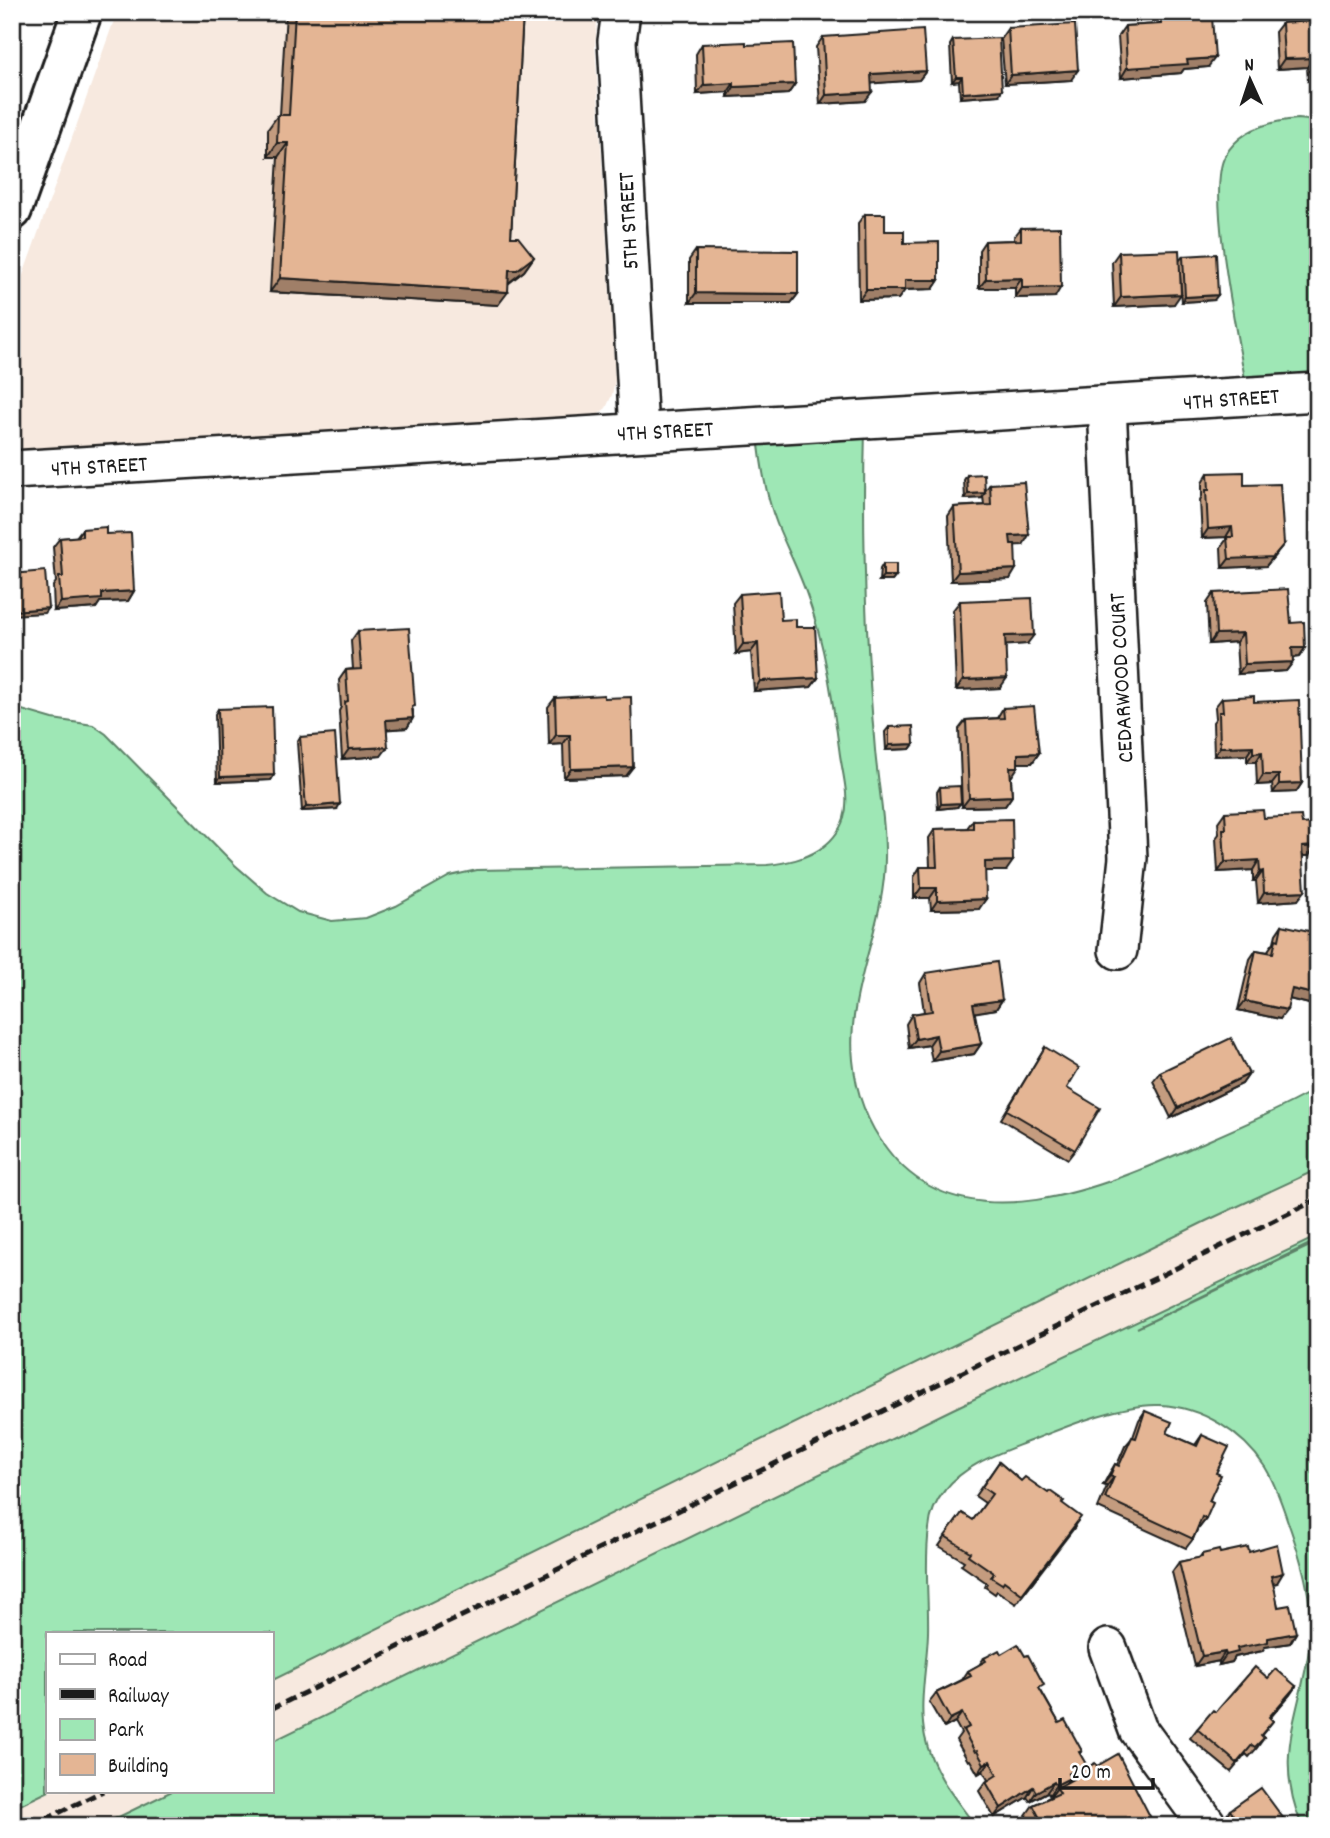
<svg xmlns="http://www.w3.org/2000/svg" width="1330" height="1838" viewBox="0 0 1330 1838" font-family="Dekko,sans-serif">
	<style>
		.built { fill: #f7e9df }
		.green { fill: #9ee7b5; stroke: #5d8268; stroke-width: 2 }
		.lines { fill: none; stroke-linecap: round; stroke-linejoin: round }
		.minor-casing { stroke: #1c1c1c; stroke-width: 42 }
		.primary-casing { stroke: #1c1c1c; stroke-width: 44 }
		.minor { stroke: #fff; stroke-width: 37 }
		.primary { stroke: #fff; stroke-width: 38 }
		.rail { stroke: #1c1c1c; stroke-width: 5; stroke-dasharray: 10 5; stroke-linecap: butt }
		.wall { fill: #c49c7f; stroke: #1c1c1c; stroke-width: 2; fill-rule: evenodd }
		.shaded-wall { fill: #a07f68; stroke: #1c1c1c; stroke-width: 2 }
		.building { fill: #e4b594; stroke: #1c1c1c; stroke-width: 2 }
		.labels { text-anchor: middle; stroke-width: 5; stroke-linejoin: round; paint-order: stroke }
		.street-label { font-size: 23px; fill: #1c1c1c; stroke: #fff }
	</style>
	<rect width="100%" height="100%" fill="#fff"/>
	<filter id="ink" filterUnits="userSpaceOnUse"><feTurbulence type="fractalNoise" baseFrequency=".0143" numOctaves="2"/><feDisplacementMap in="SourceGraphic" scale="14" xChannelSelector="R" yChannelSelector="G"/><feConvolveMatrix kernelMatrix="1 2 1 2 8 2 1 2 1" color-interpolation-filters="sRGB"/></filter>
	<g filter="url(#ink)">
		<g class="built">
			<path d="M117,12H598L595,45L615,380L612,395L606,408L595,417L12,457V306Z"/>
			<path d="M1318,1158V1240L271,1749V1669Z"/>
			<path d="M12,1718L47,1791H186L114,1826H12Z"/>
		</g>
		<g class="green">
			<path d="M1298,119L1318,121V380L1246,384C1238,340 1206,190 1225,156C1240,129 1269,121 1298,119Z"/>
			<path d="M865,430C862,536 866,644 875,750C878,786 886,822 885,858C885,927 846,991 853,1060C856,1093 867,1123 887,1149C962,1249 1107,1186 1198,1145C1239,1127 1279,1110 1318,1088V1169L1206,1221L271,1681V1633H47V1791H49L12,1809V707L53,719L93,725L106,734L235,865L267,893L298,912L332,921L366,918L396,906L450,876L477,870L767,865C798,862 833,852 844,818C850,799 843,775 840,755C833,703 826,648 808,598C800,573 787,549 777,524C766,496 761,466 758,436Z"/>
			<path d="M1318,1236V1240L1137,1328L1318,1242V1826H1302C1273,1756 1299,1718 1309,1650C1315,1605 1303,1564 1288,1522C1282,1504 1275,1483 1265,1467C1242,1432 1202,1407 1160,1405C1123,1403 1065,1427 1030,1441C1000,1453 965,1464 945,1490C936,1501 930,1515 929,1529C924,1564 929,1599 928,1633C927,1666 918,1704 925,1737C932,1771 955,1799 976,1826H100L172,1791H271V1742L953,1409Z"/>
		</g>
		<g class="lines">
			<g class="minor-casing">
				<g id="minor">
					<path d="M621,12L617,41L639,431"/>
					<path d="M1107,405L1128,858L1118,950"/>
					<path d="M12,470L1318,392"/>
					<path d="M1108,1648L1138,1730L1208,1826"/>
				</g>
			</g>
			<g class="primary-casing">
				<path id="primary" d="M12,210L82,12"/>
			</g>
			<use href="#minor" class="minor"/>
			<use href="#primary" class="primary"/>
			<g class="rail">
				<path d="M271,1709L1318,1199"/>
				<path d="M32,1826L103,1791"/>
			</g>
		</g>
		<g class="wall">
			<path d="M286,12H523L511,237L534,257L524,271L508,284L498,305L270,292L278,157H268V129L278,115H280Z"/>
			<path d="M1311,12H1318V80L1308,81L1307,67L1277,69L1275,32L1282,23L1305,21Z"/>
			<path d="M1161,20L1208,67L1184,69L1181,73L1121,78L1118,36L1125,26L1158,24Z"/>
			<path d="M1008,28L1071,80L1005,84L1001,38Z"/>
			<path d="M823,37L926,71L919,80L872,83L865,101L820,104L816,47Z"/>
			<path d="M953,40L999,95L960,98L959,81L952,82L950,45Z"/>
			<path d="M702,44L746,45L795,84L788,94L728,97V92L697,94L696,54Z"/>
			<path d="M865,214L885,231L939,280L933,289L905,290L898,299L859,300L858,223Z"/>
			<path d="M1021,228L1055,297L1015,298V288H979V250L985,241L1014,240V237Z"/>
			<path d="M696,250L798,294L791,303H689V260Z"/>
			<path d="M1119,252L1180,260L1183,256L1214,300L1182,302L1180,274L1174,304L1114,307L1112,262Z"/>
			<path d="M1208,473L1244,485L1277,553L1266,566L1222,568L1221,547L1226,540V537L1202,538L1200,500L1202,496V483Z"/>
			<path d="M967,475L985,491L990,484L1023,545H1015L1010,579L951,581L948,516L954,507L984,505L983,496L982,498L965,499L964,480Z"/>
			<path d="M82,529L106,534L134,591L128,601L100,602L96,608L54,611L53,586L56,582L53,547L60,538L76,537Z"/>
			<path d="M883,564L896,576L892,581H879L880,569Z"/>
			<path d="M1214,593L1291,623L1305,648L1299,657L1292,658L1293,662L1286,671L1238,674L1236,642L1209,644L1207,603Z"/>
			<path d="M740,594L781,620L796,627L818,678L811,687L754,691L751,652L736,654L733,603Z"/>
			<path d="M960,601L1027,644L1006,645L1000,688L956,690L953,610Z"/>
			<path d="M358,631L413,710V718L407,728L387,729L381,756L342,759L339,711L341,707L339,680L346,670L353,669L351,641Z"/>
			<path d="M555,698H604L626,776L564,778L563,744L549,745L548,707Z"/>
			<path d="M1222,698L1254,702L1302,783L1296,792L1273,793L1272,784L1257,785L1256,762H1247V755L1214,756L1213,722L1216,718L1215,707Z"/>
			<path d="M1003,708L1039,753L1032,763H1018L1011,776L1012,796L1005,806L962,807L959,729L966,720L997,718Z"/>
			<path d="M218,709L274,775L271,780L217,782L215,714Z"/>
			<path d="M889,727L914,744L910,749L886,750L885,732Z"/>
			<path d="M300,737L337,809L302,811L297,742Z"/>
			<path d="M940,787L957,807L938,809L937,792Z"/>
			<path d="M1225,812L1302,824L1309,856H1303L1298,900L1258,903L1256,881H1253V870L1218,872L1216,838L1219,834L1218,822Z"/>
			<path d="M973,820L1006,871H985L979,909L931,910L930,898H914V877L920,867H930L929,838L935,829L967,828Z"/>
			<path d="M1282,925L1317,1006L1289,999L1280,1019L1238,1010L1250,959L1256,950L1268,952L1269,949L1274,942L1276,934Z"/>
			<path d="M926,973L1002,1000L996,1009L974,1012L981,1044L974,1054L932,1061L929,1045L909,1048L906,1024L912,1014L924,1012L920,983Z"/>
			<path d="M1045,1047L1067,1088L1075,1150L1068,1159L1001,1119Z"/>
			<path d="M1160,1072L1249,1074L1242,1084L1171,1118L1153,1081Z"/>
			<path d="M1145,1411L1167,1433L1195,1445L1202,1435L1216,1473L1206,1519L1199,1528H1198L1193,1539L1186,1548L1098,1508L1107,1486L1103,1485L1109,1474L1115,1464L1117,1465L1125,1446L1133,1437L1139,1420Z"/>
			<path d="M999,1462L1021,1481L1062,1503L1075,1527L1016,1604L997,1591L995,1594L985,1587L987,1583L961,1565L964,1561L939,1546L962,1513L973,1520L985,1503L975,1496Z"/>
			<path d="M1249,1552L1277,1583L1273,1584L1278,1607L1296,1633L1290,1643L1265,1647L1262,1651L1235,1657L1232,1662L1219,1665V1661L1195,1666L1172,1572L1179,1562L1199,1558L1202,1554Z"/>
			<path d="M1001,1654L1041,1691L1059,1723L1082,1751L1080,1753L1081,1771L1097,1766L1155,1826H1032L1026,1815L1033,1805L1050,1797L1054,1792L1049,1795L1047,1792L1030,1801L1027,1797L994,1817L979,1791L986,1782L988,1780L983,1771L978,1774L970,1760L968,1761L956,1740L961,1733L955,1722L944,1728L929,1702L936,1693L962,1680L968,1671L979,1665L984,1658ZM1079,1774L1076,1778L1066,1783L1069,1779Z"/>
			<path d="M1268,1678L1296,1686L1270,1718L1273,1721L1261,1736L1264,1738L1257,1748L1249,1757L1246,1754L1231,1772L1190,1738L1197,1729L1216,1712Z"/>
			<path d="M1230,1810L1289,1826H1234L1226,1815Z"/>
		</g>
		<g class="shaded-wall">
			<path d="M1215,58L1208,67L1184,69L1181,73L1121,78L1127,68L1187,60Z"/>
			<path d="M1314,58L1307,67L1277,69L1284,59Z"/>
			<path d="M1078,70L1071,80L1005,84L1011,75Z"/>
			<path d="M926,71L919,80L864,84L871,74Z"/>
			<path d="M1318,71V80L1308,81L1315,72Z"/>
			<path d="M956,77H962L959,81L952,82Z"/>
			<path d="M734,83L728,92L697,94L704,85Z"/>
			<path d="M795,84L788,94L728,97L734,87Z"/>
			<path d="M1002,90L999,95L960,98L963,93Z"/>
			<path d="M872,92L865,101L820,104L826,95Z"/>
			<path d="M277,143H288L278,157H268Z"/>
			<path d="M534,257L524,271L507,284L509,270Z"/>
			<path d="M280,278L508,292L498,305L270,292Z"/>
			<path d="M1022,278L1015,288H979L986,279Z"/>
			<path d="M905,280H939L933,289L898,290Z"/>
			<path d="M1061,287L1055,297L1015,298L1022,288Z"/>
			<path d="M866,290H905L898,299L859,300Z"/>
			<path d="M696,293L798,294L791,303H689Z"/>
			<path d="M1181,294L1174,304L1114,307L1121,297Z"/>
			<path d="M1218,295L1214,300L1182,302L1185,297Z"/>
			<path d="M985,493L982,498L965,499L968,494Z"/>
			<path d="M1232,527L1226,537L1202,538L1208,529Z"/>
			<path d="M1029,535L1023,545L1004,546L1010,536Z"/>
			<path d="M1284,544L1266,566L1222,568L1229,559Z"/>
			<path d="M1016,569L1010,579L951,581L958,572Z"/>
			<path d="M883,576H896L892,581H879Z"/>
			<path d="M134,591L128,601L100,602L96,608L54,611L61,602L102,593Z"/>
			<path d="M48,608L44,613L12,615V611Z"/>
			<path d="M1243,633L1236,642L1209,644L1216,634Z"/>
			<path d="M1034,635L1027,644L999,646L1005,636Z"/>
			<path d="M758,643L751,652L736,654L743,644Z"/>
			<path d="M1292,648H1305L1299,657L1285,658Z"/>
			<path d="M1293,662L1286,671L1238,674L1245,664Z"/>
			<path d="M818,678L811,687L754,691L760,681Z"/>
			<path d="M1007,678L1000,688L956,690L963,680Z"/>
			<path d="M413,718L407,728L379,730L386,720Z"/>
			<path d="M556,735H570L563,744L549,745Z"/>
			<path d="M914,744L910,749L886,750L889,745Z"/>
			<path d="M1253,746L1247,755L1214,756L1220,747Z"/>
			<path d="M388,747L381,756L342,759L349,749Z"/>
			<path d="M1262,752L1256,762H1247L1253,753Z"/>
			<path d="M1039,753L1032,763H1011L1018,754Z"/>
			<path d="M633,767L626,776L564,778L571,769Z"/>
			<path d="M1010,767H1018L1012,776L1004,777Z"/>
			<path d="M274,775L271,780L217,782L220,777Z"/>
			<path d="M1263,775H1279L1272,784L1257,785Z"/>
			<path d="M1302,783L1296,792L1273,793L1279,784Z"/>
			<path d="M1012,796L1005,806L962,807L969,798Z"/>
			<path d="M961,803L957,807L938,809L941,804Z"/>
			<path d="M340,804L337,809L302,811L306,807Z"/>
			<path d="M1315,846L1309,856H1296L1302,847Z"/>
			<path d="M1259,860L1253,870L1218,872L1225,862Z"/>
			<path d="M1013,861L1006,871H978L985,862Z"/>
			<path d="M1263,871L1256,881H1253L1260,872Z"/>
			<path d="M921,888H937L930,898H914Z"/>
			<path d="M1305,891L1298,900L1258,903L1264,893Z"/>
			<path d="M986,899L979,909L931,910L937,901Z"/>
			<path d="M1292,989L1318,995L1317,1006L1285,998Z"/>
			<path d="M1002,1000L996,1009L966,1014L973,1004Z"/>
			<path d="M1245,1001L1287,1010L1280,1019L1238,1010Z"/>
			<path d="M936,1035L929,1045L909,1048L916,1039Z"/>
			<path d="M981,1044L974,1054L932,1061L939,1051Z"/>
			<path d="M1249,1074L1242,1084L1171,1118L1178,1108Z"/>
			<path d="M1110,1476L1114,1477L1107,1486L1103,1485Z"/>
			<path d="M1202,1517L1206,1519L1199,1528L1196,1527Z"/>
			<path d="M1283,1573L1277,1583L1265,1585L1271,1576Z"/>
			<path d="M1296,1633L1290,1643L1265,1647L1262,1651L1235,1657L1232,1662L1219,1665L1226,1655L1237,1648L1268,1638Z"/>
			<path d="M1225,1652L1219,1661L1195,1666L1202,1656Z"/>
			<path d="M1296,1686L1290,1695L1262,1727L1269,1717Z"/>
			<path d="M962,1713L955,1722L944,1728L950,1719Z"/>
			<path d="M990,1761L983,1771L978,1774L984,1764Z"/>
			<path d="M1086,1764L1079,1773L1069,1779L1063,1787L1057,1788L1054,1792L1049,1795L1056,1785L1068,1774Z"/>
			<path d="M1054,1782L1047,1792L1030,1801L1036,1792Z"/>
			<path d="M1033,1787L1027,1797L994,1817L1001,1808Z"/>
		</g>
		<g class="building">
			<path d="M295,12H523L511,237H518L534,257L517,270H509L508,292L280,278L288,143H277L278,115H289Z"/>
			<path d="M1311,12H1318V71L1315,72L1314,58L1284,59L1282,23L1312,21Z"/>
			<path d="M1212,17L1215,58L1187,60L1188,64L1127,68L1125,26L1161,24V20Z"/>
			<path d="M1075,24L1078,70L1011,75L1008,28Z"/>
			<path d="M923,30L926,71L871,74L872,92L826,95L823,37Z"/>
			<path d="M999,38L1002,90L963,93L962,77H956L953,40Z"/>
			<path d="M746,42V45L793,43L795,84L734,87V83L704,85L702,44Z"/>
			<path d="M865,214H885V231H904V243L939,242V280H905V290H866Z"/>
			<path d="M1060,227L1061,287L1022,288V278L986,279L985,241L1021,240V228Z"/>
			<path d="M696,250L798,251V294L696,293Z"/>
			<path d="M1179,250L1181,294L1121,297L1119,252Z"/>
			<path d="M1216,254L1218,295L1185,297L1183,256Z"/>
			<path d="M1244,472V485L1280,484L1284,544L1273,557L1229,559L1227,537H1233L1232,527L1208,529L1206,490H1209L1208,473Z"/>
			<path d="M984,474L985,493L968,494L967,475Z"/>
			<path d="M1024,482L1029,535L1010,536L1011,544H1015L1016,569L958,572L954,507L991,505L990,484Z"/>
			<path d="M106,527V534L131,533L134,591L102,593V599L61,602L59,577H63L60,538L82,536V529Z"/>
			<rect x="883" y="564" width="13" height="12"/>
			<path d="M45,571L48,608L12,611V574Z"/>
			<path d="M1288,589L1291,623L1304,622L1305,648H1292L1293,662L1245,664L1243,633L1216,634L1214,593Z"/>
			<path d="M779,591L781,620L796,619V627H815L818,678L760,681L758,643L743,644L740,594Z"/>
			<path d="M1032,598L1034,635L1005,636L1007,678L963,680L960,601Z"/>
			<path d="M409,628L415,706L412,707L413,718L386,720L388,747L349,749L345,702L348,701L346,670L361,669L358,631Z"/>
			<path d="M604,695V698L631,697L633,767L571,769L570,735H556L555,698Z"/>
			<path d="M1254,696V702L1299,700L1302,783L1279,784V775H1263L1262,752L1253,753V746L1220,747L1219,712H1223L1222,698Z"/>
			<path d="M1034,706L1039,753L1018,754V767H1010L1012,796L969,798L966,720L1004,718L1003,708Z"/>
			<path d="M272,707L274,775L220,777L218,709Z"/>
			<path d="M913,726L914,744L889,745V727Z"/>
			<path d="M335,734L340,804L306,807L300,737Z"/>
			<path d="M960,786L961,803L941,804L940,787Z"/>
			<path d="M1263,810L1264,818L1301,816L1302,824L1314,823L1315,846L1302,847L1305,891L1264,893L1263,871L1260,872L1259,860L1225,862L1223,829H1226L1225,812Z"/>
			<path d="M1012,819L1013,861L985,862L986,899L937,901V888H921L920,867H937L935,829L973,828V820Z"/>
			<path d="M1282,925L1318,933V995L1292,989L1287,1010L1245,1001L1256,950L1273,953L1276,939L1279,940Z"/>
			<path d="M997,962L1002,1000L973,1004L981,1044L939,1051L936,1035L916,1039L912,1014L932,1011L926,973Z"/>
			<path d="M1231,1038L1249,1074L1178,1108L1160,1072Z"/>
			<path d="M1045,1047L1079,1068L1067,1088L1100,1108L1075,1150L1007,1110Z"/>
			<path d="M1145,1411L1172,1422L1167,1433L1197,1446L1202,1435L1229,1447L1216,1473L1221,1475L1209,1501L1213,1503L1206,1519L1202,1517L1193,1539L1105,1498L1114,1477L1110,1476L1115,1464L1119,1466L1132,1437L1136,1438Z"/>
			<path d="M999,1462L1021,1481L1025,1477L1048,1493L1050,1491L1064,1501L1062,1503L1081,1517L1022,1594L1004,1581L1002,1584L991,1577L994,1573L968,1555L970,1552L945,1536L962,1513L973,1520L992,1494L982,1487Z"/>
			<path d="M1277,1544L1283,1573L1271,1576L1275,1591L1278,1607L1290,1605L1296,1633L1268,1638V1642L1237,1648L1238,1652L1226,1655L1225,1652L1202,1656L1179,1562L1202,1557V1554L1219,1550L1220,1553L1248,1547L1249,1552Z"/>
			<path d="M1018,1644L1025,1656L1028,1655L1044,1685L1039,1688L1059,1723L1065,1720L1082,1751L1079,1752L1086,1764L1068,1774L1070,1778L1056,1785L1054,1782L1036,1792L1033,1787L1001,1808L986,1782L997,1775L990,1761L984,1764L977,1751L975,1752L963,1730L969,1727L962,1713L950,1719L936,1693L971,1676L968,1671L986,1661L984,1658L999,1650L1001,1654Z"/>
			<path d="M1255,1667L1268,1678L1276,1669L1296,1686L1269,1717L1273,1721L1261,1735L1264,1738L1255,1747L1252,1745L1237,1763L1197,1729L1213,1710L1216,1712Z"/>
			<path d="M1118,1754L1155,1826H1044L1033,1805L1060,1793L1057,1788L1082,1774L1080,1771L1095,1763L1097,1766Z"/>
			<path d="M1261,1788L1289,1826H1241L1230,1810Z"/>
		</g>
	</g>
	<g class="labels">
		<g class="street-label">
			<text transform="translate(627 221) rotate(-93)" y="8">5TH STREET</text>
			<text transform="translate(1231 398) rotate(-4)" y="8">4TH STREET</text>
			<text transform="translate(665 430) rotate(-3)" y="8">4TH STREET</text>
			<text transform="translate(99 465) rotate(-3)" y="8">4TH STREET</text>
			<text transform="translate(1120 678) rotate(-93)" y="8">CEDARWOOD COURT</text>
		</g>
	</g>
	<rect width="1330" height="1838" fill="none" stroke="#fff" stroke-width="42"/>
	<rect x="21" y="21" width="1288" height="1796" fill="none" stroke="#1c1c1c" stroke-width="2.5" filter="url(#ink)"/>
	<rect x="46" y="1632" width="228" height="161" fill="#ffffff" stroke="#a4a4a4" stroke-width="2"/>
	<rect x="60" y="1654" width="35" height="10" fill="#ffffff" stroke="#a4a4a4" stroke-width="2"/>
	<text x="108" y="1666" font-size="21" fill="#1c1c1c">Road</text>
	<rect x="60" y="1689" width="35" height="10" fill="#1c1c1c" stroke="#a4a4a4" stroke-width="2"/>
	<text x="108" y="1702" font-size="21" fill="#1c1c1c">Railway</text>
	<rect x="60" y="1719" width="35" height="21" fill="#9ee7b5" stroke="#a4a4a4" stroke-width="2"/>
	<text x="108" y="1736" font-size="21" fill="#1c1c1c">Park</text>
	<rect x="60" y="1754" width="35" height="21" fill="#e4b594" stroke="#a4a4a4" stroke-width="2"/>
	<text x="108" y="1772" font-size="21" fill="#1c1c1c">Building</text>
	<g transform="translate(1250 80) rotate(357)" stroke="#ffffff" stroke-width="5" paint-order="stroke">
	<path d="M0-5L12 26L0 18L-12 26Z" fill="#1c1c1c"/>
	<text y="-10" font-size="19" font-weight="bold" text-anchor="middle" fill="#1c1c1c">N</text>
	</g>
	<path d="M1060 1778v10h93v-10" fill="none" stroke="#1c1c1c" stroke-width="3.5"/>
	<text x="1071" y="1778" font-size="21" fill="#1c1c1c" stroke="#ffffff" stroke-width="5" paint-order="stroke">20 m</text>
</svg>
